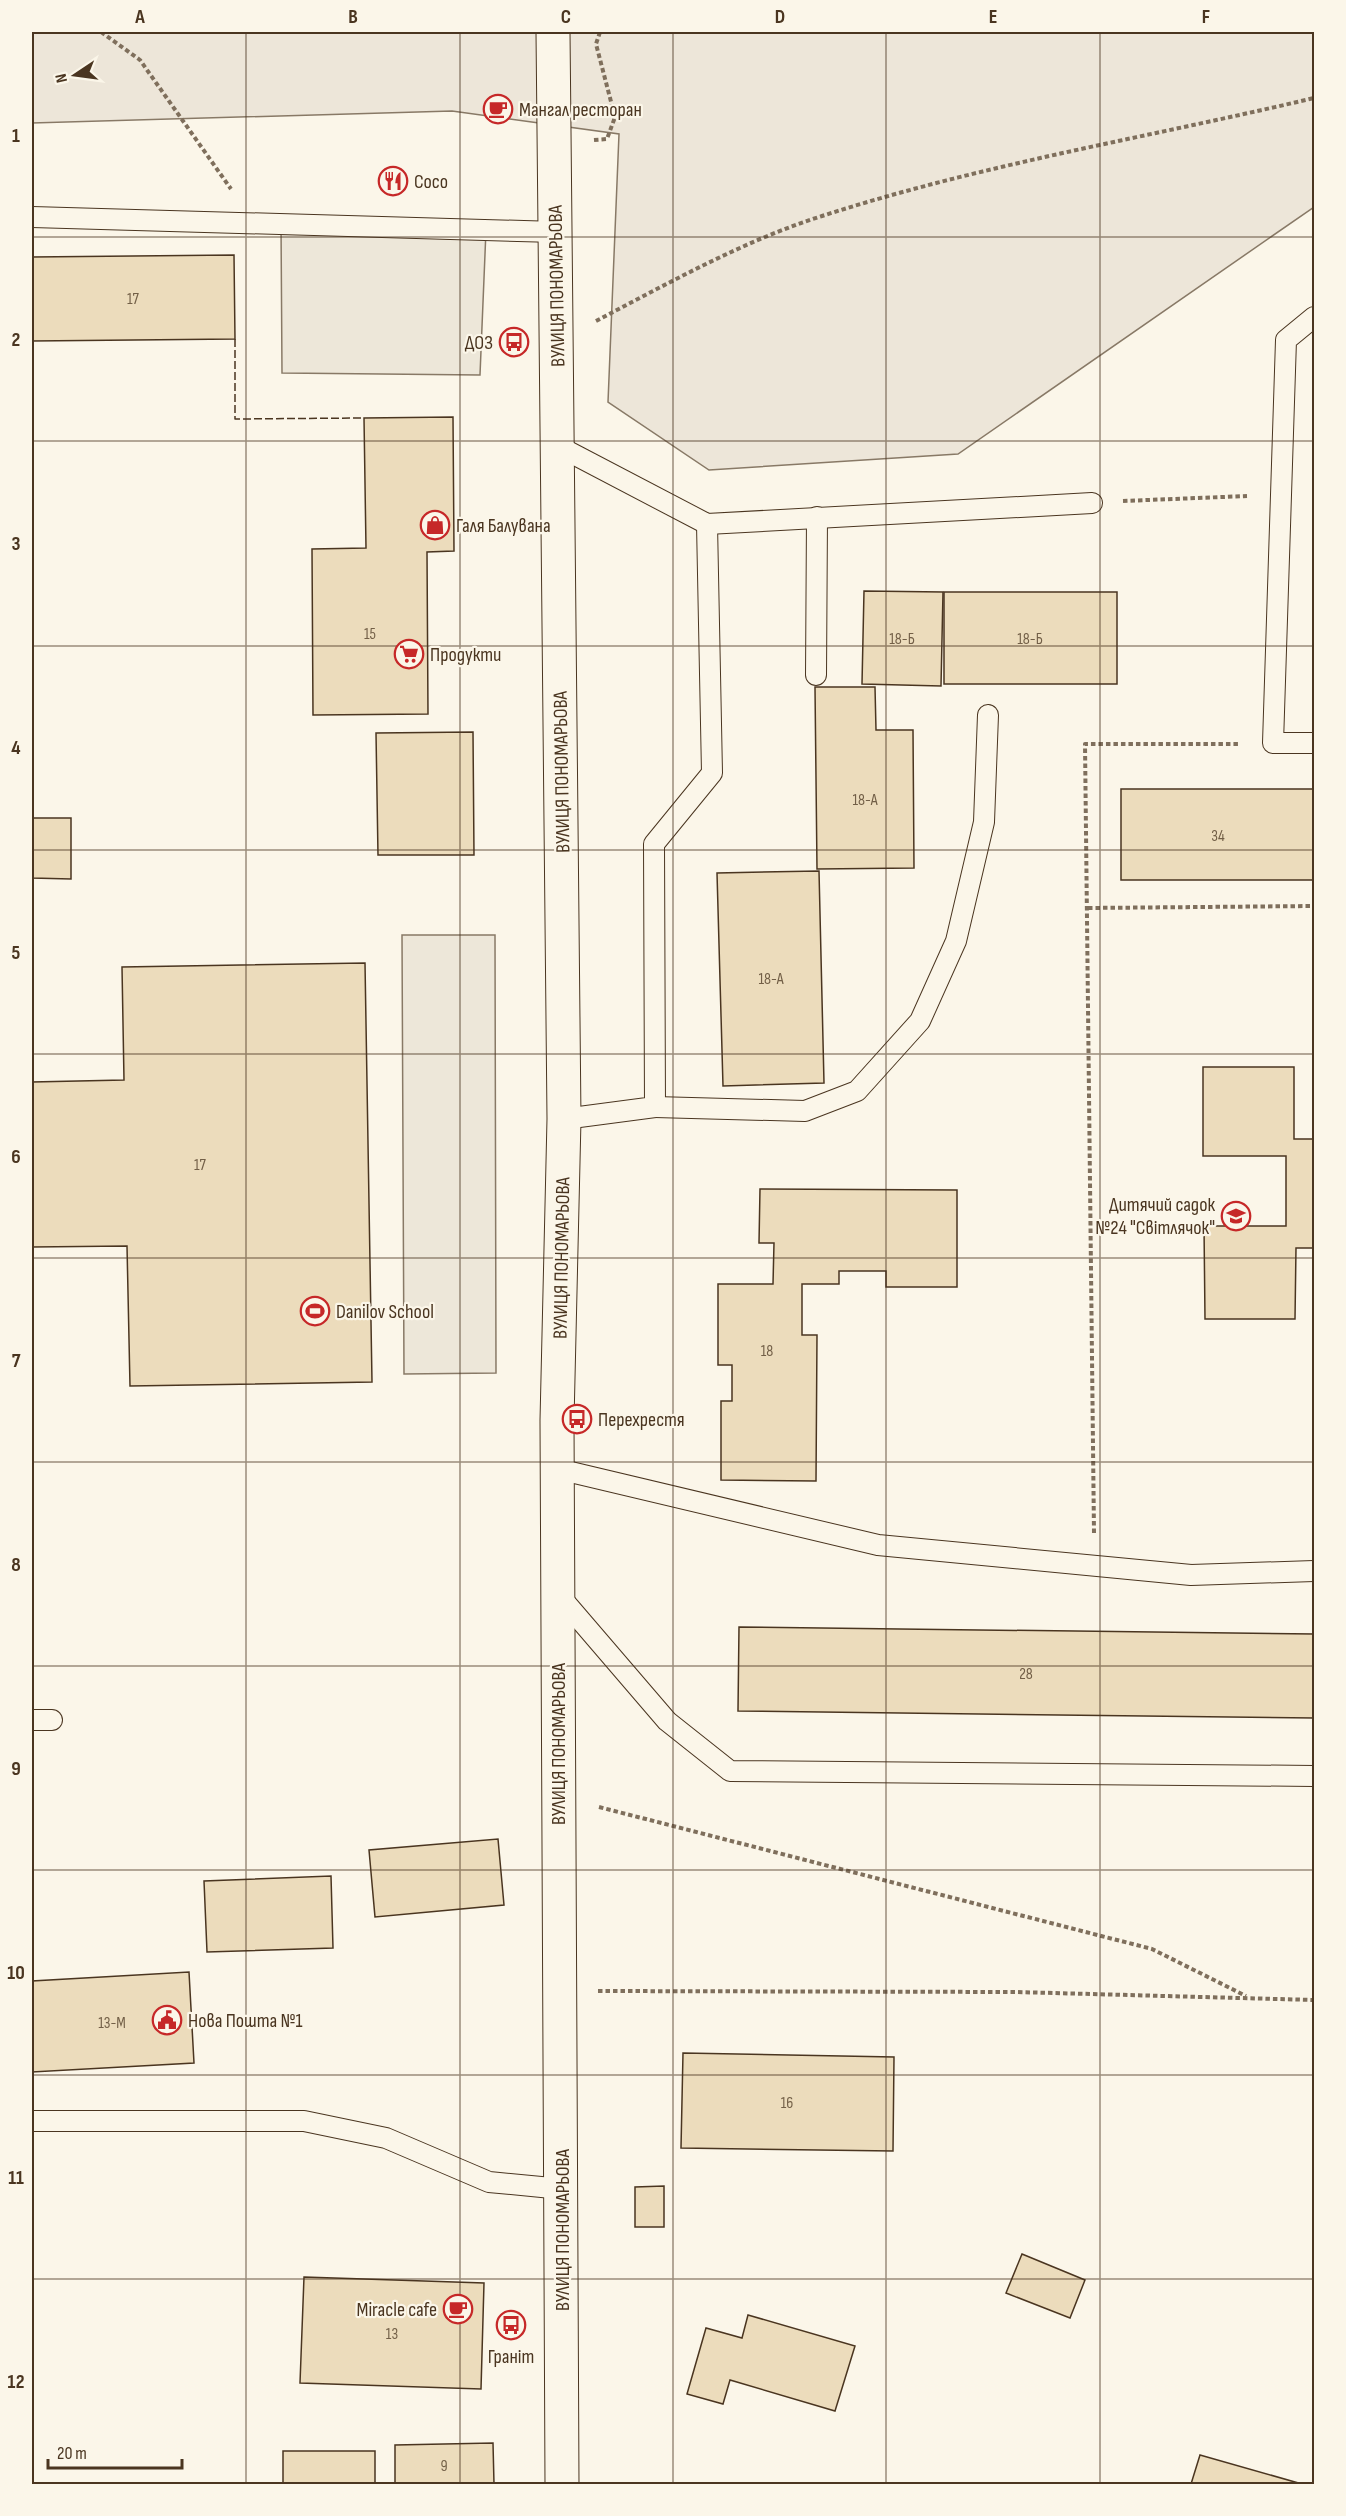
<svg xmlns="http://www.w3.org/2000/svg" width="1346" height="2516" viewBox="0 0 1346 2516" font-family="'Sofia Sans Condensed',sans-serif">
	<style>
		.green { fill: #ede6d9; stroke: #887966; stroke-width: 1.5 }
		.parking { fill: #ede7d9; stroke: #887966; stroke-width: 1.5 }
		.building { fill: #ecdcbc; stroke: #4a3520; stroke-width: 1.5 }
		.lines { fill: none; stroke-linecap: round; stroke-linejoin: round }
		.lane-casing { stroke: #4a3520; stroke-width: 22 }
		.secondary-casing { stroke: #4a3520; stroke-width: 35 }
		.path { stroke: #7f6f5c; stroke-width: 4; stroke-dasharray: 4.5 3; stroke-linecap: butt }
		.lane { stroke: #fbf6e9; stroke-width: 20 }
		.secondary { stroke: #fbf6e9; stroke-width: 33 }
		.fence { stroke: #4a3520; stroke-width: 1.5; stroke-dasharray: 8 3; stroke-linecap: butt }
		.grid { fill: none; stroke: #4a3520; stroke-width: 1.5; stroke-opacity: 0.55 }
		.labels { text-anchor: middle; stroke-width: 4.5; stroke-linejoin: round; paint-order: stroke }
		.number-label { font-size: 16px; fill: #725f47 }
		.poi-label { font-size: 20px; fill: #4a3520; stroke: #fbf6e9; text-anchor: start }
		.street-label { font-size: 20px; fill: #4a3520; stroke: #fbf6e9 }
		.neatline { fill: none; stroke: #4a3520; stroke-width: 2 }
		.grid-label { font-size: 20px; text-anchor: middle; font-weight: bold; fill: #4a3520 }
	</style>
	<rect width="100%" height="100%" fill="#fbf6e9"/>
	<path class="green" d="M32,32H1314V207L958,454L709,470L608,402L619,134L452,111L32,123Z"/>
	<g class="parking">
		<path d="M281,223L486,230L480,375L282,373Z"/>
		<path d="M402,935H495L496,1373L404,1374Z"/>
	</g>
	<g class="building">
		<path d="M234,255L235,339L32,341V257Z"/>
		<path d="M453,417L454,551L427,552L428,714L313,715L312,549L366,548L364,418Z"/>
		<path d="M864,591L943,592L941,686L862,684Z"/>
		<rect x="944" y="592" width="173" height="92"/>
		<path d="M815,687H875L876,730H913L914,868L817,869Z"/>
		<path d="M473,732L474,855H378L376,733Z"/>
		<rect x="1121" y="789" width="193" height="91"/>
		<path d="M32,818H71V879L32,878Z"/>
		<path d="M819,871L824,1083L723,1086L717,873Z"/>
		<path d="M365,963L372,1382L130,1386L127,1246L32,1247V1082L124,1080L122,967Z"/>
		<path d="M1203,1067H1294V1139H1314V1248H1296L1295,1319H1205L1204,1226H1286V1156H1203Z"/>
		<path d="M760,1189L957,1190V1287H886V1271H839V1284H802V1335H817L816,1481L721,1480V1401H732V1365H718V1284H773L774,1243H759Z"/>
		<path d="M739,1627L1314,1634V1718L738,1711Z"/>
		<path d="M498,1839L504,1905L375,1917L369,1850Z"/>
		<path d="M331,1876L333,1948L207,1952L204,1881Z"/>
		<path d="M189,1972L194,2063L32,2072V1981Z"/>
		<path d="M683,2053L894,2057L893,2151L681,2148Z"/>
		<path d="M664,2186V2227H635V2187Z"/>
		<path d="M1022,2254L1085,2280L1070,2318L1006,2293Z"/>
		<path d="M304,2277L484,2283L481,2389L300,2383Z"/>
		<path d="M748,2315L855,2346L835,2411L730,2380L723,2404L687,2394L706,2328L742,2338Z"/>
		<path d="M493,2443L494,2484H395V2445Z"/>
		<rect x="283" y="2451" width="92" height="33"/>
		<path d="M1200,2455L1302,2484H1191Z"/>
	</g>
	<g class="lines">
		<g class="lane-casing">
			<g id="lane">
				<path d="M32,217L556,232"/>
				<path d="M1314,317L1286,340L1273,743H1314"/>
				<path d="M558,446L707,524L1092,503"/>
				<path d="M816,675L817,517"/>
				<path d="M655,1107L805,1111L857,1091L920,1021L956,941L984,822L988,715"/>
				<path d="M564,1119L655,1107L654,844L712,773L707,524"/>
				<path d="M558,1469L878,1545L1191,1575L1314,1571"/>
				<path d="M558,1594L667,1721L730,1771L1314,1776"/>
				<path d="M32,1720H52"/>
				<path d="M32,2121H304L386,2138L489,2182L562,2189"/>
			</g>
		</g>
		<g class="secondary-casing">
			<path id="secondary" d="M553,32L564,1119L557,1421L562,2484"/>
		</g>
		<g class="path">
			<path d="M101,32L140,60L231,189"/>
			<path d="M594,140L607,139L615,117L596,44L600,32"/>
			<path d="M596,321C669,283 743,241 822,216C983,164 1150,137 1314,98"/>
			<path d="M1123,501L1247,496"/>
			<path d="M1088,908L1314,906"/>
			<path d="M1094,1533L1085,744H1239"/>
			<path d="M599,1807L1152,1949L1246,1996"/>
			<path d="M598,1991L1016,1992L1314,2000"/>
		</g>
		<use href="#lane" class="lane"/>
		<use href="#secondary" class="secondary"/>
		<path class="fence" d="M235,339V419L364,418"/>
	</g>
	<path class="grid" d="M246,32V2484M460,32V2484M673,32V2484M886,32V2484M1100,32V2484M32,237H1314M32,441H1314M32,646H1314M32,850H1314M32,1054H1314M32,1258H1314M32,1462H1314M32,1666H1314M32,1870H1314M32,2075H1314M32,2279H1314"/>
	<defs>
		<g id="cafe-ring" transform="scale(1.5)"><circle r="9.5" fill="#fbf6e9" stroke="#c62828" stroke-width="1.5"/><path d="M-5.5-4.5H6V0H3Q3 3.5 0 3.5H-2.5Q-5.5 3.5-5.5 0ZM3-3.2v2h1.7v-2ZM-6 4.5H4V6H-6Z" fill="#c62828"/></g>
		<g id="restaurant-ring" transform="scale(1.5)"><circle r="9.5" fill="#fbf6e9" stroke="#c62828" stroke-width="1.5"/><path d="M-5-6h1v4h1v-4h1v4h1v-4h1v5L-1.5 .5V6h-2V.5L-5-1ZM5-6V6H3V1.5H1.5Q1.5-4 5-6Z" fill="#c62828"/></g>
		<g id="bus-ring" transform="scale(1.5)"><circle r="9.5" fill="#fbf6e9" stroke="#c62828" stroke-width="1.5"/><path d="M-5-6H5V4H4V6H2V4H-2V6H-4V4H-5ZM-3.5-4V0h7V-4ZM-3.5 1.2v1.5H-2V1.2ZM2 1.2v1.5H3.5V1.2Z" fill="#c62828"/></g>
		<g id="shop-ring" transform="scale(1.5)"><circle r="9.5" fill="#fbf6e9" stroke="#c62828" stroke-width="1.5"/><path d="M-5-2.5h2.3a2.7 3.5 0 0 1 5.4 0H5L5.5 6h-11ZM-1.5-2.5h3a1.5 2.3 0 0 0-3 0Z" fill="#c62828"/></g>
		<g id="supermarket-ring" transform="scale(1.5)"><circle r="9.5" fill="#fbf6e9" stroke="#c62828" stroke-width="1.5"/><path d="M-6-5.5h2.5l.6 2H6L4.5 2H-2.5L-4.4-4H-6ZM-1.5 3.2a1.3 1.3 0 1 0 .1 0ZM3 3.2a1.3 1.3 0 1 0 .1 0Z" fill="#c62828"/></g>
		<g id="school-ring" transform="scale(1.5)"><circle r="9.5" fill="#fbf6e9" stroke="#c62828" stroke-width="1.5"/><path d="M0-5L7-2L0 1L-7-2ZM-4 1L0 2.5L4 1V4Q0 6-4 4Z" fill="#c62828"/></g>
		<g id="stadium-ring" transform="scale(1.5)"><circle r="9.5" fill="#fbf6e9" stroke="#c62828" stroke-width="1.5"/><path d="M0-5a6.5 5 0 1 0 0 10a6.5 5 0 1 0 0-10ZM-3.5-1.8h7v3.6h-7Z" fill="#c62828"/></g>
		<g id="civic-ring" transform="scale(1.5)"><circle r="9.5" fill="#fbf6e9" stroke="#c62828" stroke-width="1.5"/><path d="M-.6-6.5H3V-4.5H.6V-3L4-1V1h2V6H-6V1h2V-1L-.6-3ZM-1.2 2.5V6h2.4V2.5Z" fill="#c62828"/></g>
	</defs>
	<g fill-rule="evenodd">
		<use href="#cafe-ring" x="498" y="109"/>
		<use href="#restaurant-ring" x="393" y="181"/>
		<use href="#bus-ring" x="514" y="342"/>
		<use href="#shop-ring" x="435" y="525"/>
		<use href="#supermarket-ring" x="409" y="654"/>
		<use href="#school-ring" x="1236" y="1216"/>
		<use href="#stadium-ring" x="315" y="1311"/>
		<use href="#bus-ring" x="577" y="1419"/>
		<use href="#civic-ring" x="167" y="2020"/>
		<use href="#cafe-ring" x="458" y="2309"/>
		<use href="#bus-ring" x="511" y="2325"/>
	</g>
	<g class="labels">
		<g class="number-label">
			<text x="133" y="304">17</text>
			<text x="370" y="639">15</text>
			<text x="902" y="644">18-Б</text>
			<text x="1030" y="644">18-Б</text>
			<text x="865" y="805">18-А</text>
			<text x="1218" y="841">34</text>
			<text x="771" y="984">18-А</text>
			<text x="200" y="1170">17</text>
			<text x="767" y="1356">18</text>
			<text x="1026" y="1679">28</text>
			<text x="112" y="2028">13-М</text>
			<text x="787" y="2108">16</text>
			<text x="392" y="2339">13</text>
			<text x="444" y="2471">9</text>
		</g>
		<g class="poi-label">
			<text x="519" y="116">Мангал ресторан</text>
			<text x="414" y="188">Сосо</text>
			<text x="493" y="349" text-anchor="end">ДОЗ</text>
			<text x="456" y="532">Галя Балувана</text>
			<text x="430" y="661">Продукти</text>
			<text x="1215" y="1211" text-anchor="end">Дитячий садок<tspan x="1215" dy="23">№24 "Світлячок"</tspan></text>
			<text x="336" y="1318">Danilov School</text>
			<text x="598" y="1426">Перехрестя</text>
			<text x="188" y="2027">Нова Пошта №1</text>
			<text x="437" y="2316" text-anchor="end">Miracle cafe</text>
			<text x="511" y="2363" text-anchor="middle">Граніт</text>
		</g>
		<g class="street-label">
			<text transform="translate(556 286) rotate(-91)" y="7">ВУЛИЦЯ ПОНОМАРЬОВА</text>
			<text transform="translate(561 772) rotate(-91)" y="7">ВУЛИЦЯ ПОНОМАРЬОВА</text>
			<text transform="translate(561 1258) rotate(-89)" y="7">ВУЛИЦЯ ПОНОМАРЬОВА</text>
			<text transform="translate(558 1744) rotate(-90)" y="7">ВУЛИЦЯ ПОНОМАРЬОВА</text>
			<text transform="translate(562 2230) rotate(-90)" y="7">ВУЛИЦЯ ПОНОМАРЬОВА</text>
		</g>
	</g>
	<rect width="1346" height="2516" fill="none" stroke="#fbf6e9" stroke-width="66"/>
	<g transform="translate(75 75) rotate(257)" stroke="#fbf6e9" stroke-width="4.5" paint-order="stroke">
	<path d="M0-4.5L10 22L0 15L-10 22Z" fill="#4a3520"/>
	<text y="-9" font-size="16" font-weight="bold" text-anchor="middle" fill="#4a3520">N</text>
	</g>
	<path d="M48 2459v9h134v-9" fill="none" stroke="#4a3520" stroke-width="3"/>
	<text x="57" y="2459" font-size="18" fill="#4a3520" stroke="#fbf6e9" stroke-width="4.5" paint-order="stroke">20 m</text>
	<rect x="33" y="33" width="1280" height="2450" class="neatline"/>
	<g class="grid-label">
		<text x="140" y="23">A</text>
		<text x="353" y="23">B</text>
		<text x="566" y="23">C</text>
		<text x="780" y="23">D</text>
		<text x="993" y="23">E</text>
		<text x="1206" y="23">F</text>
		<text x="16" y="142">1</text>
		<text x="16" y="346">2</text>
		<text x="16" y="550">3</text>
		<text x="16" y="754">4</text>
		<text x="16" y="959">5</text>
		<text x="16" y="1163">6</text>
		<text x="16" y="1367">7</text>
		<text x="16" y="1571">8</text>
		<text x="16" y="1775">9</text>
		<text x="16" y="1979">10</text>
		<text x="16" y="2184">11</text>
		<text x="16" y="2388">12</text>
	</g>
</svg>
